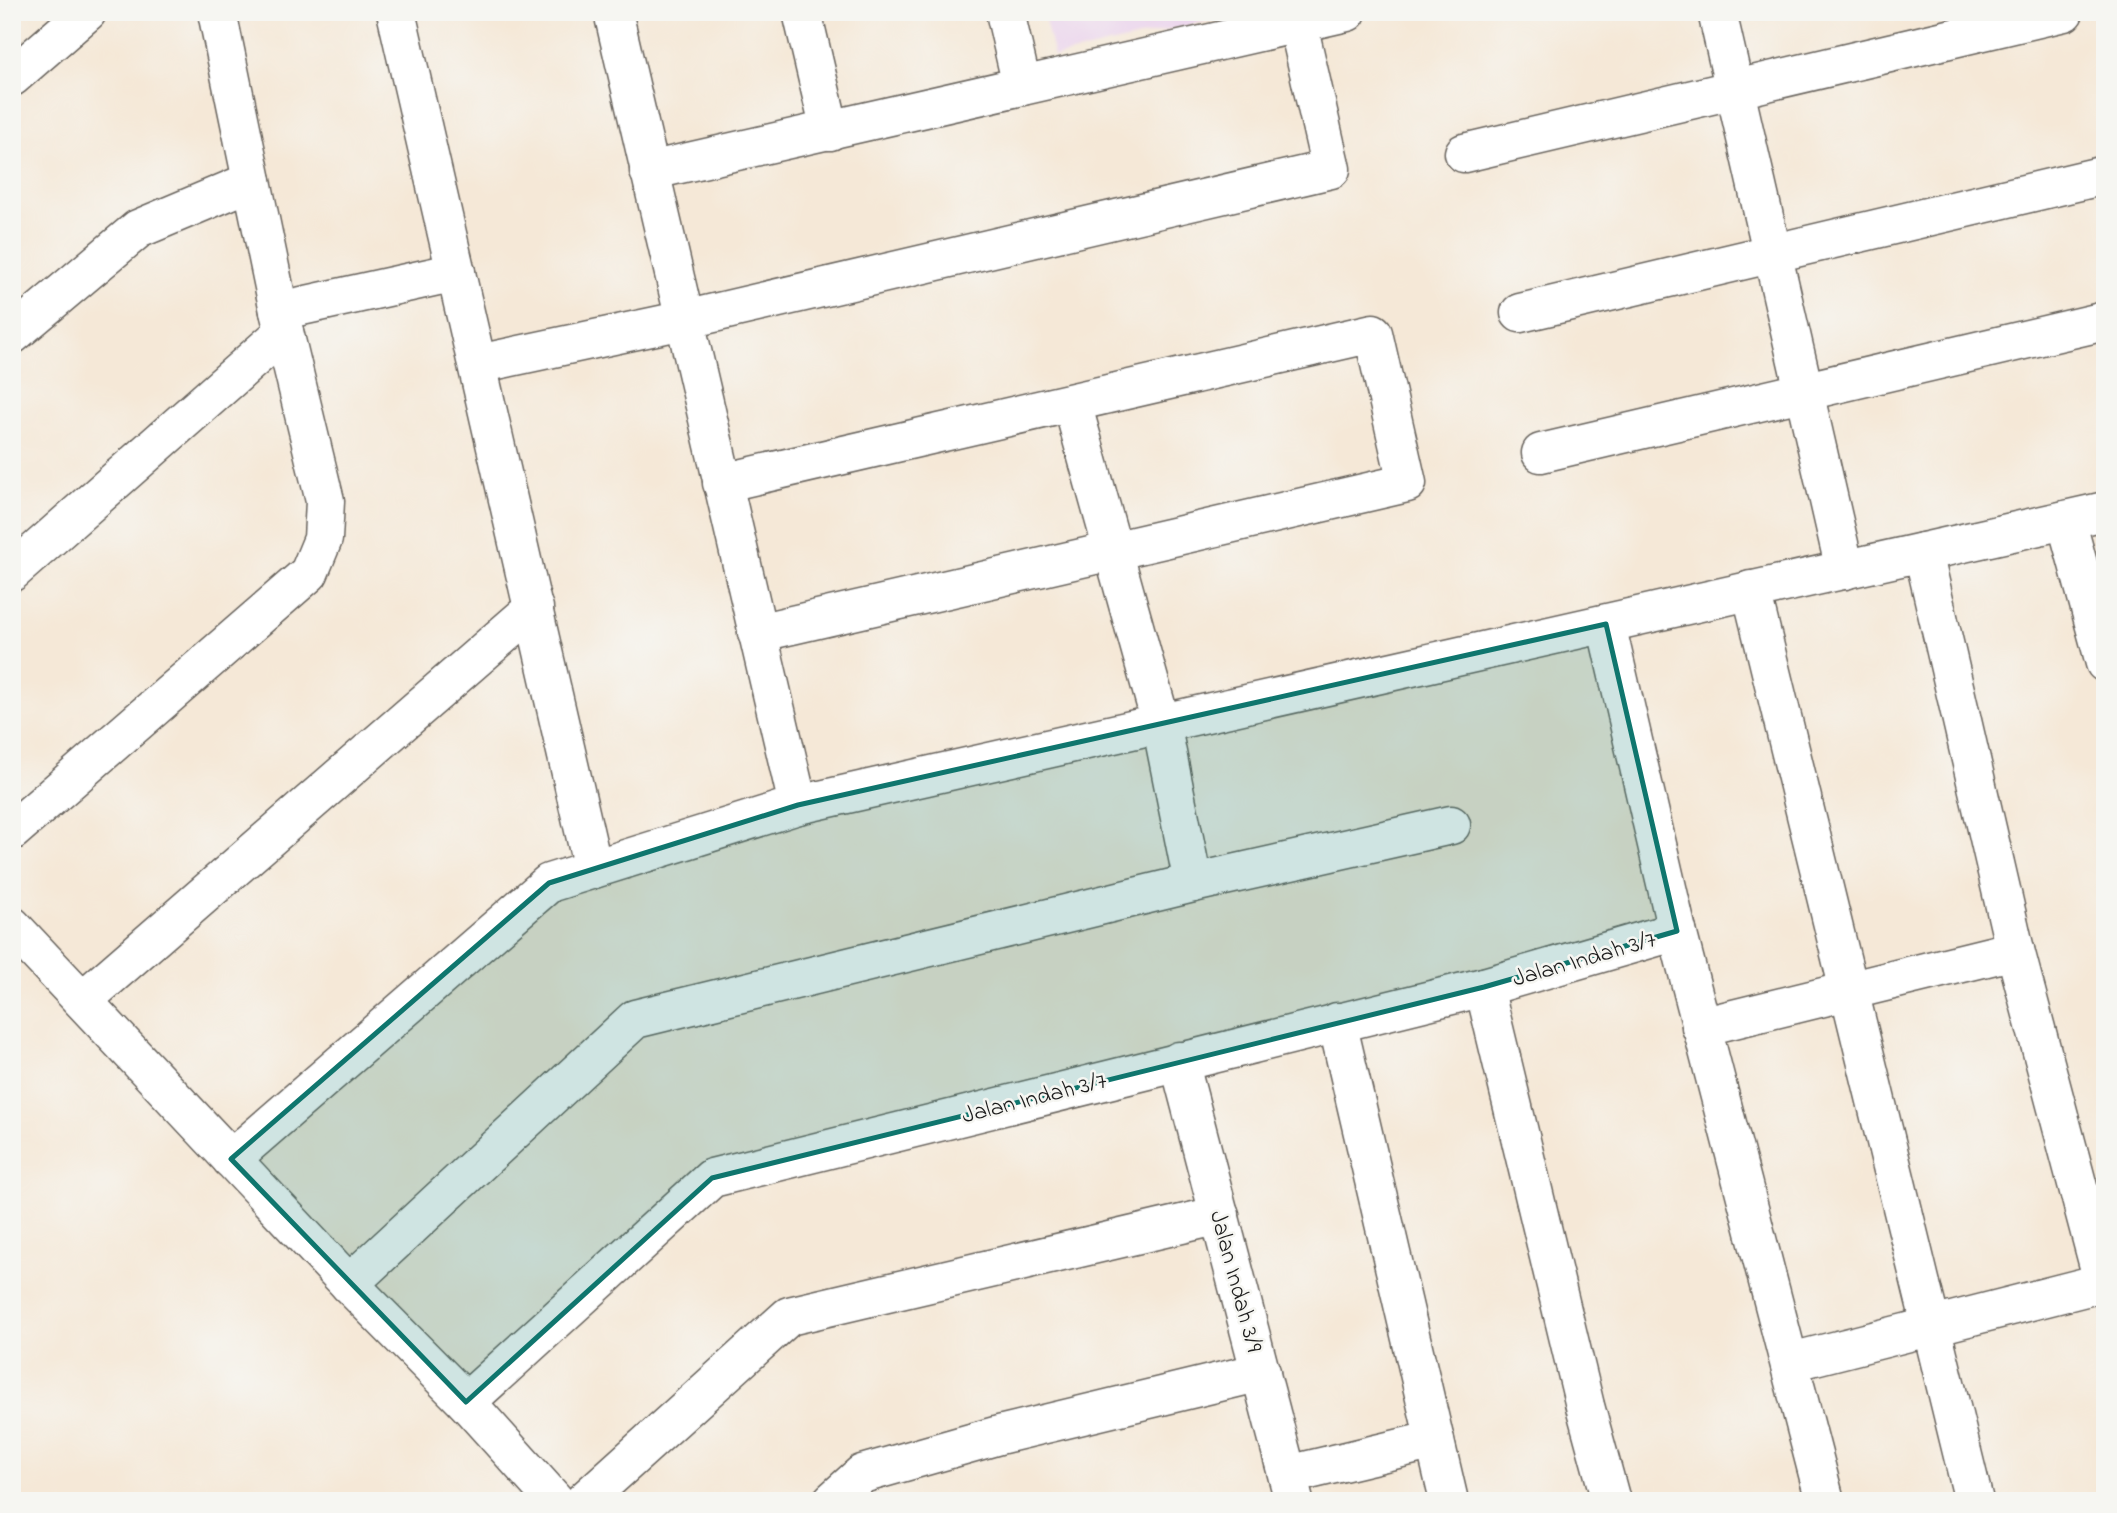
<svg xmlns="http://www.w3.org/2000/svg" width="2117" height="1513" viewBox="0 0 2117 1513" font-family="'Indie Flower',sans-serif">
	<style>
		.built { fill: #ead1ec }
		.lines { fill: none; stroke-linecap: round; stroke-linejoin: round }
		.minor-casing { stroke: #68635d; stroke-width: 41 }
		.minor { stroke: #fff; stroke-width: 38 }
		.marked { fill: #0f766e; fill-opacity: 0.2; stroke: #0f766e; stroke-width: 5; stroke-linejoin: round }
		.labels { text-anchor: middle; stroke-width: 5; stroke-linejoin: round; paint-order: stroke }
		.street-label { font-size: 24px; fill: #1c1c1c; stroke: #f6f6f2 }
	</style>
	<rect width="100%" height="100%" fill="#f6f6f2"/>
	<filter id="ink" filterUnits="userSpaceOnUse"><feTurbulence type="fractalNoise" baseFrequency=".0143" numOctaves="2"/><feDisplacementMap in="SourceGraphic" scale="14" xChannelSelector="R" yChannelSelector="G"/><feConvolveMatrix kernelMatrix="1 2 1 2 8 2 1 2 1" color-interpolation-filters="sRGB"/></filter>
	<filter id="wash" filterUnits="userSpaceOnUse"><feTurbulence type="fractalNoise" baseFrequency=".00686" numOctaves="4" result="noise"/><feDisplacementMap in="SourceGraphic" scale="28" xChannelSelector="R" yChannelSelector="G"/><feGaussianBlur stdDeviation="1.57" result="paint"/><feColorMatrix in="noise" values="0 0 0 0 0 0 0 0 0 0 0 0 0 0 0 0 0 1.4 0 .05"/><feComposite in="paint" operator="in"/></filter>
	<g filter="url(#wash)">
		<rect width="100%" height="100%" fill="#f5e8d7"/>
		<path class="built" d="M1043,12H1245L1054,57Z"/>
	</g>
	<g filter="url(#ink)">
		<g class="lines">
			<g class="minor-casing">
				<g id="minor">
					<path d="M396,12L593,869"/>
					<path d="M802,12L830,131"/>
					<path d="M1005,12L1022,86"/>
					<path d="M1717,12L1845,570"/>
					<path d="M12,77L87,12"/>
					<path d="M1464,153L2064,12"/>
					<path d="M649,171L1347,12"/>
					<path d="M279,311L456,272"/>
					<path d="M1520,313L2105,175"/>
					<path d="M12,335L138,229L252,181"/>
					<path d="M478,364L684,320L1331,169L1298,24"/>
					<path d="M1072,403L1161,723L1193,883"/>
					<path d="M1541,453L2105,321"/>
					<path d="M722,483L1373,333L1407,483L757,633"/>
					<path d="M2066,520L2105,663"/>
					<path d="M1923,552L2015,950L2105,1289"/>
					<path d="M12,572L284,332"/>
					<path d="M1751,590L1974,1501"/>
					<path d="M1606,624L1677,931L1825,1501"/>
					<path d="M798,805L2105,511"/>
					<path d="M12,831L309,573L323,539L325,501L279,311L217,12"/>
					<path d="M12,926L349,1284L466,1402L555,1501"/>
					<path d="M1484,987L1585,1406L1611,1501"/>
					<path d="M83,1000L534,608"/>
					<path d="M1337,1022L1449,1501"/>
					<path d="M1701,1027L2015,950"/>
					<path d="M1179,1061L1294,1501"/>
					<path d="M231,1159L549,883L798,805L613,12"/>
					<path d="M349,1284L635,1019L1193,883L1451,825"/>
					<path d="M1791,1362L2105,1282"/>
					<path d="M466,1402L712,1178L1484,987L1677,931"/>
					<path d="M1288,1475L1435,1440"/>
					<path d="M584,1501L789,1316L1220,1215"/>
					<path d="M832,1501L862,1474L999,1435L1261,1372"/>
				</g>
			</g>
			<use href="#minor" class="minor"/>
		</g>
	</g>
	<path class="marked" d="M1606,624L1677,931L1484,987L712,1178L466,1402L231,1159L549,883L798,805Z"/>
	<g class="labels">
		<g class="street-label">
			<text transform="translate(1584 958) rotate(-16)" y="8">Jalan Indah 3/7</text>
			<text transform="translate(1034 1097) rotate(-14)" y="8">Jalan Indah 3/7</text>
			<text transform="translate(1237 1281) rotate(75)" y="8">Jalan Indah 3/9</text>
		</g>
	</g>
	<rect width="2117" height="1513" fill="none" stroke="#f6f6f2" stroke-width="42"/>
</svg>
